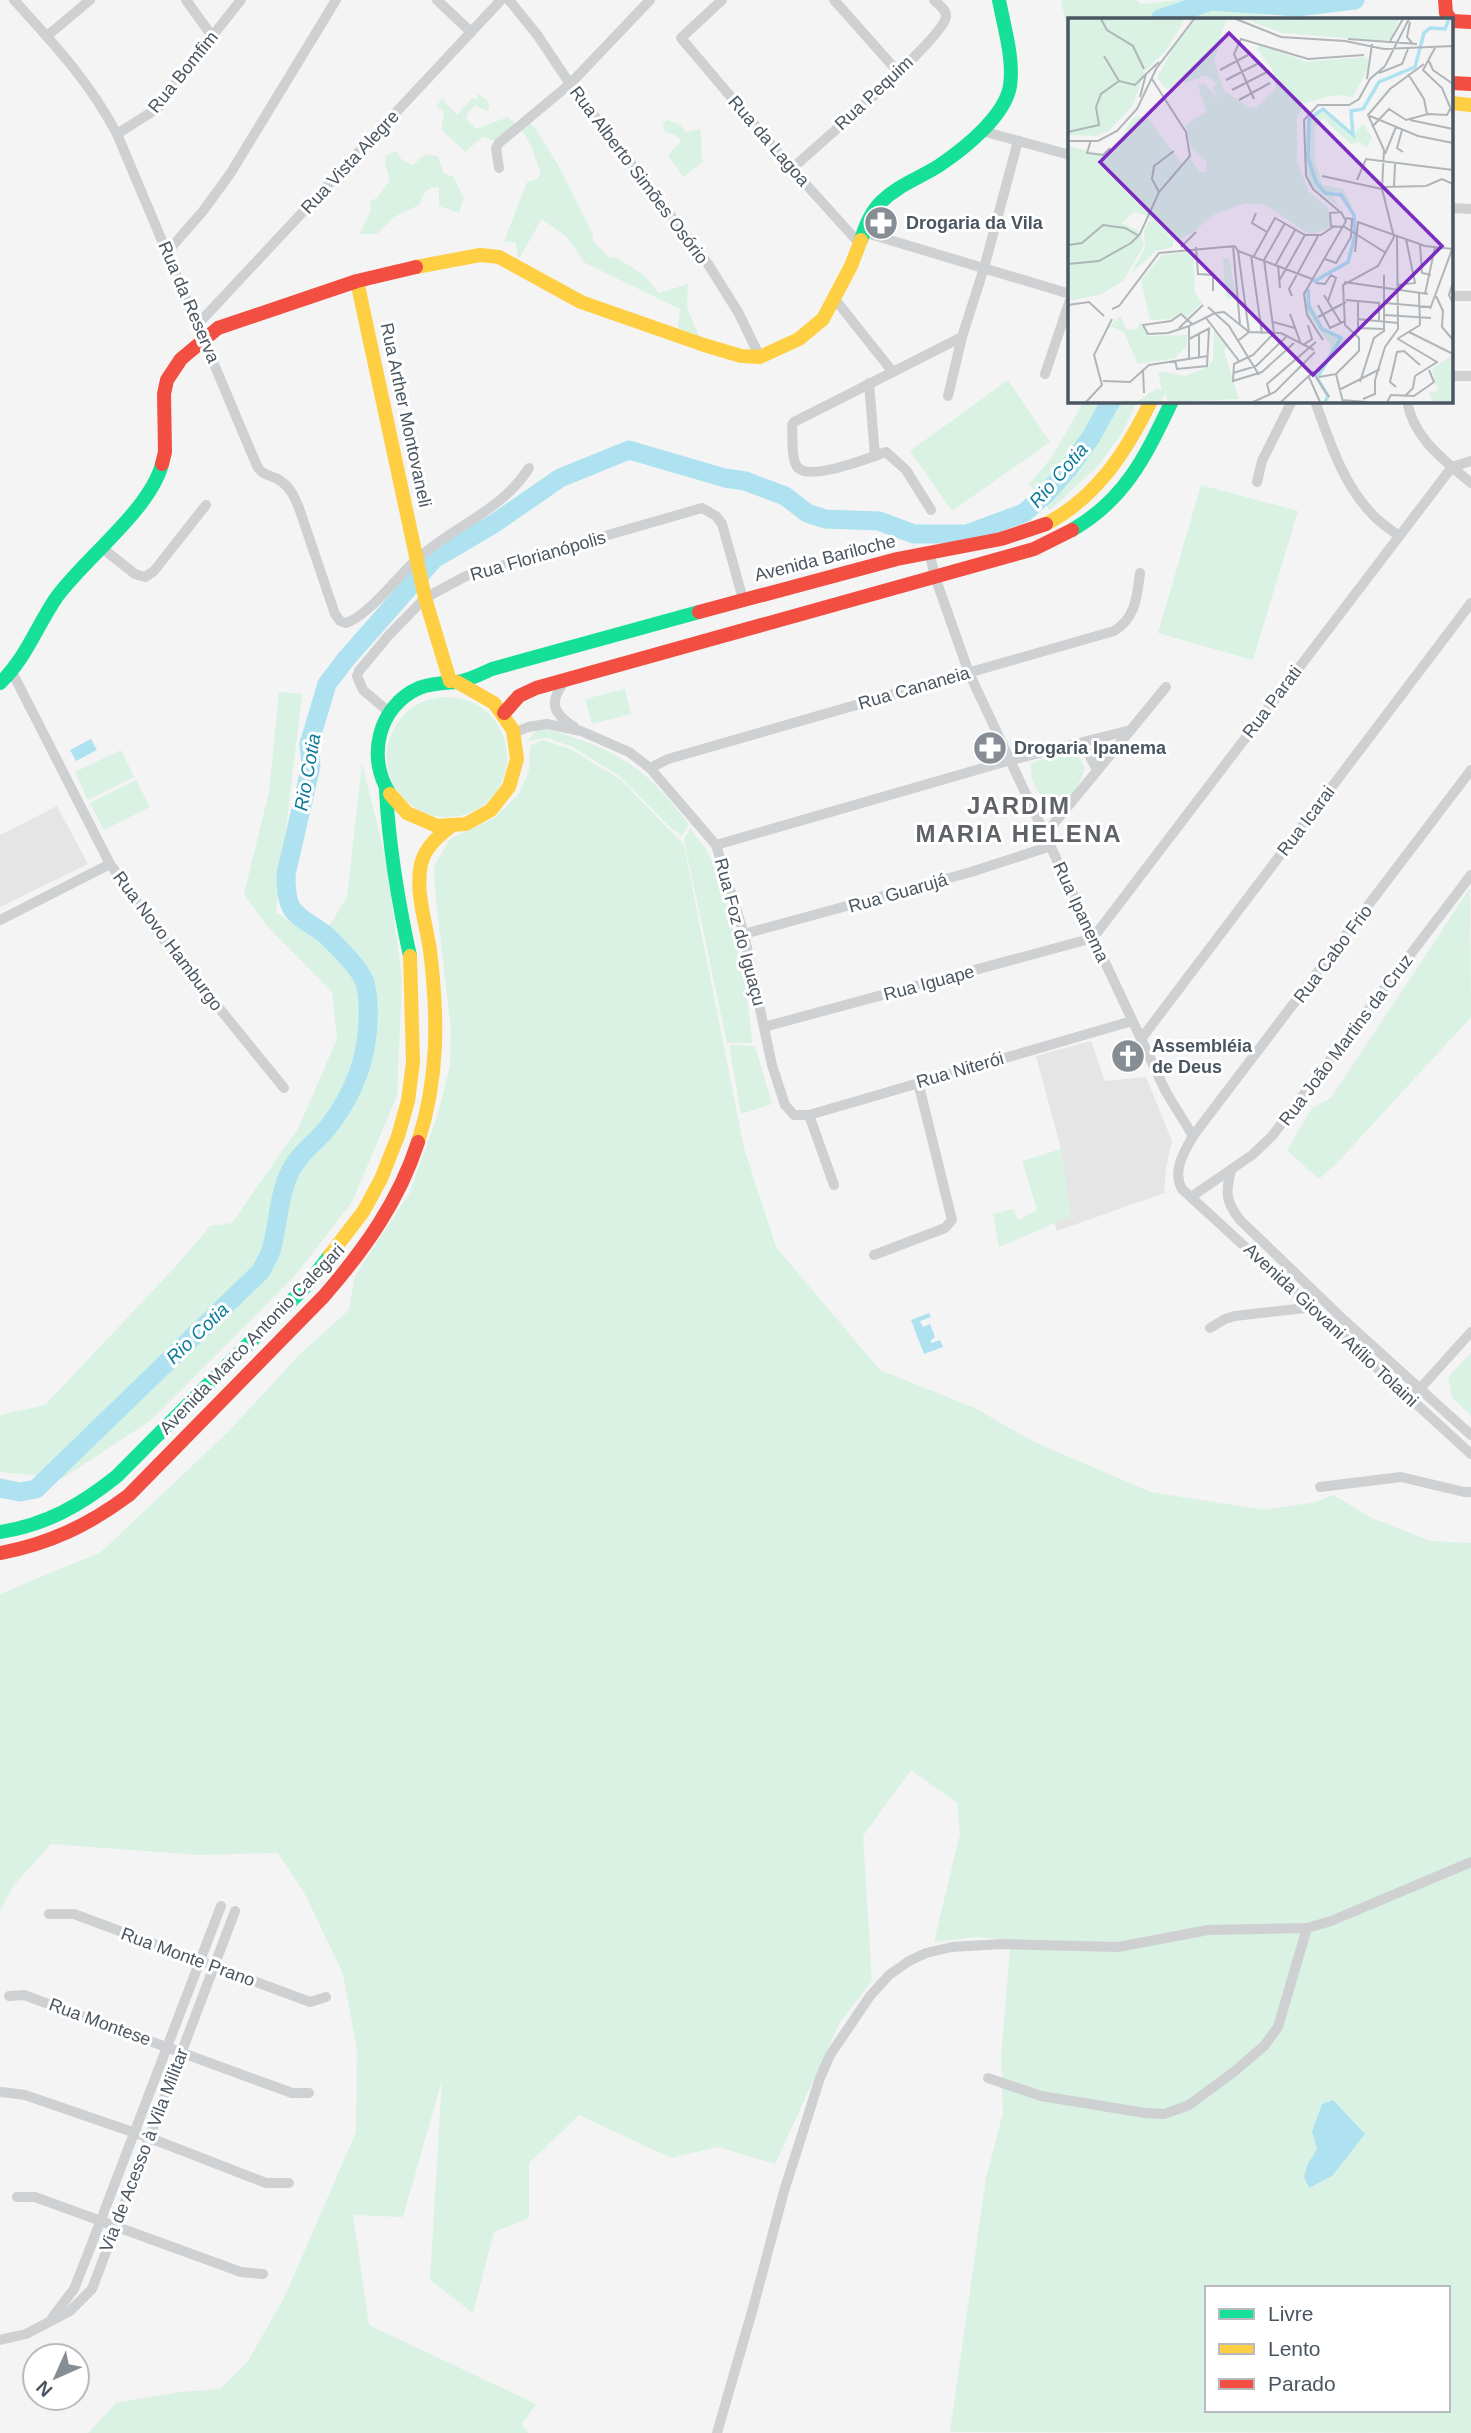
<svg xmlns="http://www.w3.org/2000/svg" width="1471" height="2433" viewBox="0 0 1471 2433" font-family="Arial,sans-serif">
	<style>
		.education { fill: #e6e5e6 }
		.green { fill: #d9f2e3; fill-rule: evenodd }
		.water { fill: #aee2f0 }
		.lines { fill: none; stroke-linecap: round; stroke-linejoin: round }
		.river { stroke: #aee2f0; stroke-width: 19 }
		.street { stroke: #ced0d2; stroke-width: 10 }
		.fast { stroke: #16e098; stroke-width: 14 }
		.slow { stroke: #ffcf43; stroke-width: 14 }
		.jam { stroke: #f24e42; stroke-width: 14 }
		.labels { text-anchor: middle; stroke-width: 6; stroke-linejoin: round; paint-order: stroke }
		.street-label { font-size: 18px; fill: #4a5661; stroke: #fff }
		.poi-label { font-size: 18px; font-weight: bold; fill: #4a5661; stroke: #fff; text-anchor: start }
		.water-label { font-size: 19px; font-style: italic; fill: #0c7c9b; stroke: #fff }
		.district-label { font-size: 24px; font-weight: bold; letter-spacing: 2px; fill: #5f6368; stroke: #fff }
		.inset-river { fill: none; stroke: #aee2f0; stroke-width: 3.5 }
		.inset-road { fill: none; stroke: #b0b5b9; stroke-width: 2 }
		.view { fill: #7b2cbf; fill-opacity: 0.15; stroke: #7b2cbf; stroke-width: 3.5 }
		.inset-edge { fill: none; stroke: #4a5661; stroke-width: 3.5 }
	</style>
	<rect width="100%" height="100%" fill="#f4f4f4"/>
	<g class="education">
		<path d="M57,806L88,864L0,907V835Z"/>
		<path d="M1091,1041L1105,1081L1146,1077L1172,1141L1166,1168L1164,1193L1057,1231L1033,1162L1061,1149L1036,1056Z"/>
	</g>
	<g class="green">
		<path d="M1061,0H1137L1141,4L1180,0L1275,17L1271,19H1070V43Z"/>
		<path d="M478,94C485,98 490,100 489,109L486,111L476,105L468,112L466,119L476,129L508,117L517,124L495,141L483,137L465,152L441,129L444,112L436,106L442,99L457,115L472,98L476,100Z"/>
		<path d="M668,120L680,125L686,132L700,129C703,141 699,151 703,162L683,177L668,155L681,141L677,136L665,132L663,122Z"/>
		<path d="M529,123L536,129L561,170L593,234V241L609,257L617,258L644,275L659,293L688,284L687,307L699,336L678,328L680,309L585,263L567,237L542,219L518,260L516,243L504,241L527,182L537,179L541,174L531,146L522,130Z"/>
		<path d="M396,151L401,159L413,165L426,154L438,156L444,174L453,176L464,198L459,213L439,206V187C427,186 422,195 419,205L394,217L377,234H359L371,210L370,201L377,198L390,180L385,163L386,155Z"/>
		<path d="M1008,380L1050,442L952,511L910,451Z"/>
		<path d="M1084,401H1137L1123,431L1098,466L1050,510L1029,484L1052,457Z"/>
		<path d="M1201,485L1298,511L1253,660L1158,633Z"/>
		<path d="M625,689L631,714L592,724L585,699Z"/>
		<path d="M279,692L302,694L276,912L320,941L347,897L362,763L386,861L402,978L397,1096L352,1202L294,1277L150,1421L63,1478L0,1472V1415L45,1405L178,1264L210,1226L232,1223L299,1127L337,1039L332,992L267,926L244,894L269,792Z"/>
		<circle cx="447" cy="757" r="60"/>
		<path d="M539,728C580,737 618,751 650,780C664,793 677,810 689,824L682,836L669,826L618,775L573,747L548,738L527,741Z"/>
		<path d="M542,740L570,749L620,779L684,845L744,1148L776,1247L880,1370L975,1408L1030,1440L1151,1492L1265,1510L1316,1502L1333,1495L1372,1518L1430,1541L1471,1543V2433L950,2432L986,2178L1003,2113L1001,2057L1011,1940L975,1937L934,1942L960,1834L957,1803L911,1770L863,1836L872,1981L840,2022L775,2164L718,2147L671,2158L579,2115L529,2163V2218L494,2232L473,2313L430,2280L442,2080L403,2217L353,2215L369,2325L536,2404L522,2424L528,2433H88L116,2403L180,2392L220,2389L248,2361L285,2296L356,2132L357,2050L343,1974L306,1896L278,1853L199,1855L51,1844L14,1885L0,1911V1594L101,1552L227,1433L301,1353L349,1310L355,1276L409,1194L437,1117L450,1066L451,1029L436,901L434,866L450,839L494,818L519,794L529,771L530,746ZM1207,2288H1448V2410H1207Z"/>
		<path d="M121,750L134,777L88,800L75,772Z"/>
		<path d="M1058,752L1078,756L1085,768C1080,782 1072,801 1059,809C1042,801 1029,783 1031,764Z"/>
		<path d="M136,780L150,807L104,830L90,803Z"/>
		<path d="M690,828C697,838 707,848 711,859C731,909 749,990 752,1043H727L684,840Z"/>
		<path d="M1470,888L1471,1017L1336,1164L1319,1179L1287,1150L1312,1108L1331,1098Z"/>
		<path d="M729,1045L755,1046L772,1104L741,1114Z"/>
		<path d="M1061,1149L1071,1216L999,1247L993,1214L1013,1209L1018,1220L1037,1210L1022,1161Z"/>
		<path d="M1471,1353V1416L1452,1397L1448,1377Z"/>
	</g>
	<g class="water">
		<path d="M91,739L97,750L76,761L70,750Z"/>
		<path d="M929,1313L931,1317L920,1321L923,1327L930,1324L935,1337L930,1341L932,1343L940,1340L943,1347L924,1354L911,1320Z"/>
		<path d="M1333,2100L1365,2134L1332,2176L1309,2188L1304,2177L1308,2164L1317,2149L1312,2132L1322,2104Z"/>
	</g>
	<g class="lines">
		<g class="river">
			<path d="M1160,19L1211,1L1297,7L1355,0"/>
			<path d="M0,1488L20,1492L36,1489L261,1271C264,1264 270,1256 272,1247C279,1221 278,1195 291,1170C300,1152 317,1142 329,1126C356,1091 370,1051 368,1007C368,997 367,985 362,976C354,962 338,947 327,936C316,926 296,919 290,905C286,896 286,884 286,874L311,766L309,744L327,684L346,659L434,559L495,523L560,478L629,450L725,478L745,481L785,496L807,513L825,519L879,521L914,534H967L1024,513L1047,493L1069,468L1091,437L1111,401"/>
		</g>
		<g class="street">
			<path d="M14,0C54,44 89,81 117,134L257,466C264,478 273,474 282,482C291,488 295,499 299,508L335,614L340,621L346,623C368,616 397,577 415,561C451,527 502,511 529,468"/>
			<path d="M186,0L212,36"/>
			<path d="M437,0L471,32"/>
			<path d="M509,0L538,36L570,84L708,264L738,312L760,357"/>
			<path d="M722,0L681,38L792,169L859,243"/>
			<path d="M834,0L898,72"/>
			<path d="M47,36L90,0"/>
			<path d="M982,131L1070,155"/>
			<path d="M117,134L158,108L182,74L241,0"/>
			<path d="M499,168L496,148L499,143L570,84L650,0"/>
			<path d="M792,169C815,147 943,39 946,17C947,10 939,5 934,0"/>
			<path d="M1452,208L1471,209"/>
			<path d="M863,232L1070,294"/>
			<path d="M168,251L203,211L230,174L336,0"/>
			<path d="M1452,296H1471"/>
			<path d="M834,298L892,371"/>
			<path d="M199,323L501,0"/>
			<path d="M1045,374L1070,300"/>
			<path d="M1452,376H1471"/>
			<path d="M869,383L875,456"/>
			<path d="M948,396L962,337L984,268L1018,141"/>
			<path d="M1315,401C1329,440 1343,485 1373,515C1380,523 1390,529 1399,536"/>
			<path d="M1407,401C1413,438 1444,460 1471,483"/>
			<path d="M1257,482L1262,461L1292,401"/>
			<path d="M931,510L906,470L886,452C871,457 805,484 796,465C791,455 793,437 792,425L794,422L962,337"/>
			<path d="M102,548L135,574L145,577L154,571L206,505"/>
			<path d="M929,551L935,577L969,673L1166,1092L1193,1136C1184,1152 1172,1171 1182,1189L1471,1454"/>
			<path d="M12,672L110,864L163,939L284,1088"/>
			<path d="M565,681C548,703 553,713 574,727"/>
			<path d="M389,712L363,690L357,676L359,671L389,635L425,598L466,576L702,508L716,516L722,524L743,599"/>
			<path d="M514,733L528,727L547,724L581,731L629,752L650,768L716,845L744,934L772,1065L785,1105L794,1115H809L1132,1021"/>
			<path d="M1077,743L1089,754L1097,770"/>
			<path d="M650,768L668,759L1114,631C1136,618 1137,596 1140,573"/>
			<path d="M1046,833L1166,687"/>
			<path d="M716,845L1011,760L1131,730"/>
			<path d="M0,920L110,864"/>
			<path d="M744,934L971,872L1051,846"/>
			<path d="M764,1027L1093,938L1452,467L1471,461"/>
			<path d="M1141,1039L1471,603"/>
			<path d="M809,1115L834,1185"/>
			<path d="M1193,1136L1471,770"/>
			<path d="M1231,1171C1225,1193 1226,1203 1241,1221L1345,1321L1471,1435"/>
			<path d="M1191,1197L1252,1155L1272,1136L1471,875"/>
			<path d="M874,1255L945,1228L952,1220L918,1082"/>
			<path d="M1210,1328L1225,1319L1235,1316L1305,1308L1312,1302"/>
			<path d="M1417,1392L1471,1332"/>
			<path d="M1320,1487L1401,1477L1464,1492H1471"/>
			<path d="M49,1914H74L310,2002L326,1997"/>
			<path d="M9,1996L24,1995L292,2093H309"/>
			<path d="M988,2078L1041,2096L1145,2113L1164,2114L1189,2105L1235,2071L1264,2046L1278,2027L1307,1928"/>
			<path d="M2,2092L25,2095L150,2138L266,2183H289"/>
			<path d="M17,2197H35L241,2272L263,2274"/>
			<path d="M52,2318L74,2289L89,2251L221,1906"/>
			<path d="M0,2340L26,2334L70,2311L92,2289L235,1911"/>
			<path d="M717,2433L753,2308L784,2191L820,2078L830,2055L870,1996L889,1975L909,1961L926,1953L952,1947L1001,1944L1118,1947L1208,1930L1307,1928L1331,1921L1471,1862"/>
		</g>
		<g class="fast">
			<path d="M861,240C865,226 871,212 881,202C898,185 920,178 940,165C965,148 1005,116 1010,86C1014,58 1004,27 999,0"/>
			<path d="M1072,530C1126,499 1146,455 1172,401"/>
			<path d="M0,683C25,660 37,626 56,598C85,558 150,510 162,464"/>
			<path d="M386,791C389,847 398,901 410,956"/>
			<path d="M390,794C366,758 378,706 419,688C431,683 443,683 456,682C468,681 481,674 492,669L699,612"/>
			<path d="M0,1532C46,1525 81,1505 117,1476L307,1285L330,1255"/>
		</g>
		<g class="slow">
			<path d="M1452,103L1471,105"/>
			<path d="M416,267L480,255L499,257L581,302L704,345L741,356L760,357L799,339L823,319L851,266L861,240"/>
			<path d="M357,281L425,598L450,681"/>
			<path d="M1046,524C1097,497 1126,452 1151,401"/>
			<path d="M390,794L407,813L437,826L466,824L491,810L509,787L517,759L513,730L494,703L457,682"/>
			<path d="M418,1142C439,1078 438,1016 430,950C426,923 415,892 421,864C425,848 437,837 450,827"/>
			<path d="M330,1255L363,1212L381,1179L398,1136L408,1101L413,1062L410,956"/>
		</g>
		<g class="jam">
			<path d="M1445,0L1446,13L1450,19"/>
			<path d="M1452,21L1471,22"/>
			<path d="M1452,83L1471,84"/>
			<path d="M162,464L165,452L164,394L167,380L181,359L218,328L357,281L416,267"/>
			<path d="M699,612L897,559L1001,539L1046,524"/>
			<path d="M504,713L519,696L536,688L1034,549L1072,530"/>
			<path d="M0,1553C49,1544 89,1525 129,1495L324,1296C364,1250 399,1201 418,1142"/>
		</g>
	</g>
	<defs>
		<g id="pharmacy-disc" transform="scale(1.75)"><circle r="9.5" fill="#868d94" stroke="#fff"/><path d="M-2-6h4v4h4v4h-4v4h-4v-4h-4v-4h4Z" fill="#fff"/></g>
		<g id="church-disc" transform="scale(1.75)"><circle r="9.5" fill="#868d94" stroke="#fff"/><path d="M-1.2-6h2.4v3.5h3.3v2.4h-3.3V6h-2.4V-.1h-3.3v-2.4h3.3Z" fill="#fff"/></g>
	</defs>
	<g fill-rule="evenodd">
		<use href="#pharmacy-disc" x="881" y="223"/>
		<use href="#pharmacy-disc" x="990" y="748"/>
		<use href="#church-disc" x="1128" y="1056"/>
	</g>
	<g class="labels">
		<g class="street-label">
			<text transform="translate(183 72) rotate(-51)" y="6">Rua Bomfim</text>
			<text transform="translate(874 93) rotate(-43)" y="6">Rua Pequim</text>
			<text transform="translate(769 141) rotate(49)" y="6">Rua da Lagoa</text>
			<text transform="translate(350 162) rotate(-47)" y="6">Rua Vista Alegre</text>
			<text transform="translate(639 175) rotate(53)" y="6">Rua Alberto Simões Osório</text>
			<text transform="translate(189 302) rotate(67)" y="6">Rua da Reserva</text>
			<text transform="translate(406 415) rotate(78)" y="6">Rua Arther Montovaneli</text>
			<text transform="translate(538 556) rotate(-16)" y="6">Rua Florianópolis</text>
			<text transform="translate(825 558) rotate(-14)" y="6">Avenida Bariloche</text>
			<text transform="translate(914 688) rotate(-16)" y="6">Rua Cananeia</text>
			<text transform="translate(1272 702) rotate(-53)" y="6">Rua Parati</text>
			<text transform="translate(1306 821) rotate(-53)" y="6">Rua Icarai</text>
			<text transform="translate(898 893) rotate(-16)" y="6">Rua Guarujá</text>
			<text transform="translate(1081 912) rotate(65)" y="6">Rua Ipanema</text>
			<text transform="translate(740 932) rotate(75)" y="6">Rua Foz do Iguaçu</text>
			<text transform="translate(168 941) rotate(53)" y="6">Rua Novo Hamburgo</text>
			<text transform="translate(1333 954) rotate(-53)" y="6">Rua Cabo Frio</text>
			<text transform="translate(929 983) rotate(-15)" y="6">Rua Iguape</text>
			<text transform="translate(1346 1040) rotate(-53)" y="6">Rua João Martins da Cruz</text>
			<text transform="translate(960 1070) rotate(-16)" y="6">Rua Niterói</text>
			<text transform="translate(1331 1325) rotate(43)" y="6">Avenida Giovani Atílio Tolaini</text>
			<text transform="translate(252 1339) rotate(-46)" y="6">Avenida Marco Antonio Calegari</text>
			<text transform="translate(188 1957) rotate(20)" y="6">Rua Monte Prano</text>
			<text transform="translate(100 2022) rotate(20)" y="6">Rua Montese</text>
			<text transform="translate(144 2150) rotate(-69)" y="6">Via de Acesso à Vila Militar</text>
		</g>
		<g class="poi-label">
			<text x="906" y="229">Drogaria da Vila</text>
			<text x="1014" y="754">Drogaria Ipanema</text>
			<text x="1152" y="1052">Assembléia<tspan x="1152" dy="21">de Deus</tspan></text>
		</g>
		<g class="water-label">
			<text transform="translate(1058 475) rotate(-49)" y="7">Rio Cotia</text>
			<text transform="translate(307 772) rotate(-80)" y="7">Rio Cotia</text>
			<text transform="translate(197 1333) rotate(-44)" y="7">Rio Cotia</text>
		</g>
		<g class="district-label">
			<text x="1019" y="814">JARDIM<tspan x="1019" dy="28">MARIA HELENA</tspan></text>
		</g>
	</g>
	<g transform="translate(1068 18)">
		<rect width="385" height="385" fill="#f4f4f4"/>
		<path d="M0,1H117L97,34L77,53L65,87L41,113L28,118L0,117ZM128,1H158L146,43L156,73L181,89L188,90L208,71L204,51L189,31L191,26L238,44L298,39L302,46L285,79L268,77L236,85L229,101V144L241,174L260,190L263,210L242,216L197,187L177,185L143,198L126,214L107,223L86,206L105,223V229L88,233L63,256L77,230L76,212L81,203L85,205L80,198L66,194L54,205L71,213L76,227L55,263L34,276L0,283V128L36,136L47,129L66,99L78,98L115,147L122,140L132,154L139,153L138,143L124,131L117,107L138,94L130,67L137,66L151,82L145,69L149,65L138,57L117,65L114,61L99,72L89,60L111,19ZM177,1H331V3L323,20L314,23L214,15ZM256,92L283,119L295,106L304,119L299,130L292,124L283,126L255,101L247,109V142L254,167L275,171L287,194L270,173L264,174L265,180L276,193L243,167L238,154L239,104ZM125,233L127,274L134,285L119,299L114,295L104,301L82,302L73,262L94,237ZM161,240L168,279L158,281L155,241ZM238,276L255,309L282,322L261,339L263,327L240,297ZM52,298L59,312L69,311L72,304L81,318L119,317V327L107,340L70,346L56,315L42,308ZM146,310L159,326L156,333L171,381L100,384L97,376L92,384H59L55,382L70,383L90,370L94,373L90,353L117,358L140,349L145,341ZM385,337V384H365L361,375L370,372L364,351Z" fill="#d9f2e3"/>
		<path class="inset-river" d="M245,264L280,244L287,217L286,197L273,177L257,175L248,164L240,140L241,101L255,91L285,117L283,93L295,91L311,64L347,49L356,15L362,10L377,11L381,1M240,271L241,289L254,311L273,320L249,360L260,378L257,384"/>
		<path class="inset-road" d="M33,1L39,12L65,28L76,51M168,1L213,19L277,23L316,31L385,28M342,4L339,19L344,25M280,21L349,26M322,23L335,1M368,28L355,52L374,70L385,96M36,38L51,63L67,67L78,56M361,43L365,52L385,66M152,52L180,37M311,55L334,46L340,31M340,56L356,81L359,96M299,61L304,26M158,62L191,45M164,72L199,54M72,79L78,56L91,44M186,81L166,36L173,21L240,41L296,37M171,82L202,65M302,98L350,118L385,125M342,102L385,111M304,109L321,91L338,102L360,96L379,97L382,91M334,112L329,130L335,134M0,114L31,107L28,89L33,76L51,63M23,122L19,135L35,137L42,130M0,123H30L49,113L69,91L88,51L126,1M317,136L328,109M254,158L314,171M289,162L298,141L385,152M384,166L385,215M314,169L358,168L374,161L385,166M326,169L327,146M91,174L84,161L86,148L106,133M271,193L245,171L238,158L236,102L250,87H281L291,81L302,61L317,48L341,1M188,195L184,205L199,214M217,205L196,242L206,315L185,337L166,346L165,363L194,354L226,325M275,208L318,235M0,227L14,225L35,207L57,210L71,218M352,227L354,255L363,257M165,228L172,307M167,228L170,233L244,261M113,229L128,214M128,229L130,256L145,257V273M170,233L181,314L171,322M287,234L290,204L357,228L385,231M183,237L194,316M186,238L207,200L237,217H253L265,209M257,241L268,245L283,219L284,201L278,200M0,246L31,243L63,225L72,216L91,174L122,138L118,114L84,61M208,246L227,212M210,247L212,270M211,263L237,217M276,264L360,276M385,264L381,277L385,285M248,265L257,266L263,257L268,260L260,283M330,267L347,265L338,221M351,275L352,307M357,276L367,229M256,277L273,305M224,278L221,271L250,218M368,278L375,293L374,309L385,322M278,282L311,285V302M290,283V310L316,311M317,285L363,289M0,287L21,284L36,298M250,287L262,310L277,303M140,289L161,308L191,357M44,291L51,288L91,235L167,228M362,291L385,229M222,296L233,326M317,297L363,300M250,299L278,284M138,300L171,343M289,301L330,305M205,304L227,310M124,306L113,296L103,303L75,307L80,316L100,315L121,308L147,295L156,294L181,314L213,315L246,332M111,310L135,287M341,314L385,336M131,316V339M121,321L142,310M329,321L352,307M330,321L369,344L347,358M255,322L239,297L236,276L278,203L273,194L262,195L263,208L274,209M235,327L244,321L240,307M121,340V308M107,342L109,351L139,348L141,311M75,351L76,375M165,355L188,348L218,319M268,356L275,384M241,359L252,384M251,359L268,356L291,333V320L277,307L275,267L310,248L326,219L314,171L316,132L300,97L322,71L356,46M307,362L317,329L330,311L329,218M35,363L62,364L81,347L140,338M292,364L306,320L316,313V257M328,369L322,364L329,334L336,333L352,347M271,372L312,351M202,377L199,366L248,324M337,378L345,370L347,358M295,381L307,376V362M274,382L299,384M18,384L34,367L26,337L44,301M185,384L207,374L247,334M213,384L245,354L261,379M319,384L323,377L346,378L366,364L361,352"/>
		<path class="view" d="M161,15L374,228L245,357L32,144Z"/>
		<rect width="385" height="385" class="inset-edge"/>
	</g>
	<rect x="1205" y="2286" width="245" height="126" fill="#ffffff" stroke="#b7bbc0" stroke-width="2"/>
	<rect x="1219" y="2309" width="35" height="10" fill="#16e098" stroke="#b7bbc0" stroke-width="2"/>
	<text x="1268" y="2321" font-size="21" fill="#4a5661">Livre</text>
	<rect x="1219" y="2344" width="35" height="10" fill="#ffcf43" stroke="#b7bbc0" stroke-width="2"/>
	<text x="1268" y="2356" font-size="21" fill="#4a5661">Lento</text>
	<rect x="1219" y="2379" width="35" height="10" fill="#f24e42" stroke="#b7bbc0" stroke-width="2"/>
	<text x="1268" y="2391" font-size="21" fill="#4a5661">Parado</text>
	<g transform="translate(56 2377) rotate(225)"><circle r="33" fill="#ffffff" stroke="#b7bbc0" stroke-width="2"/>
	<path d="M0-5L12 26L0 18L-12 26Z" fill="#868d94"/>
	<text y="-10" font-size="19" font-weight="bold" text-anchor="middle" fill="#4a5661">N</text>
	</g>
</svg>
